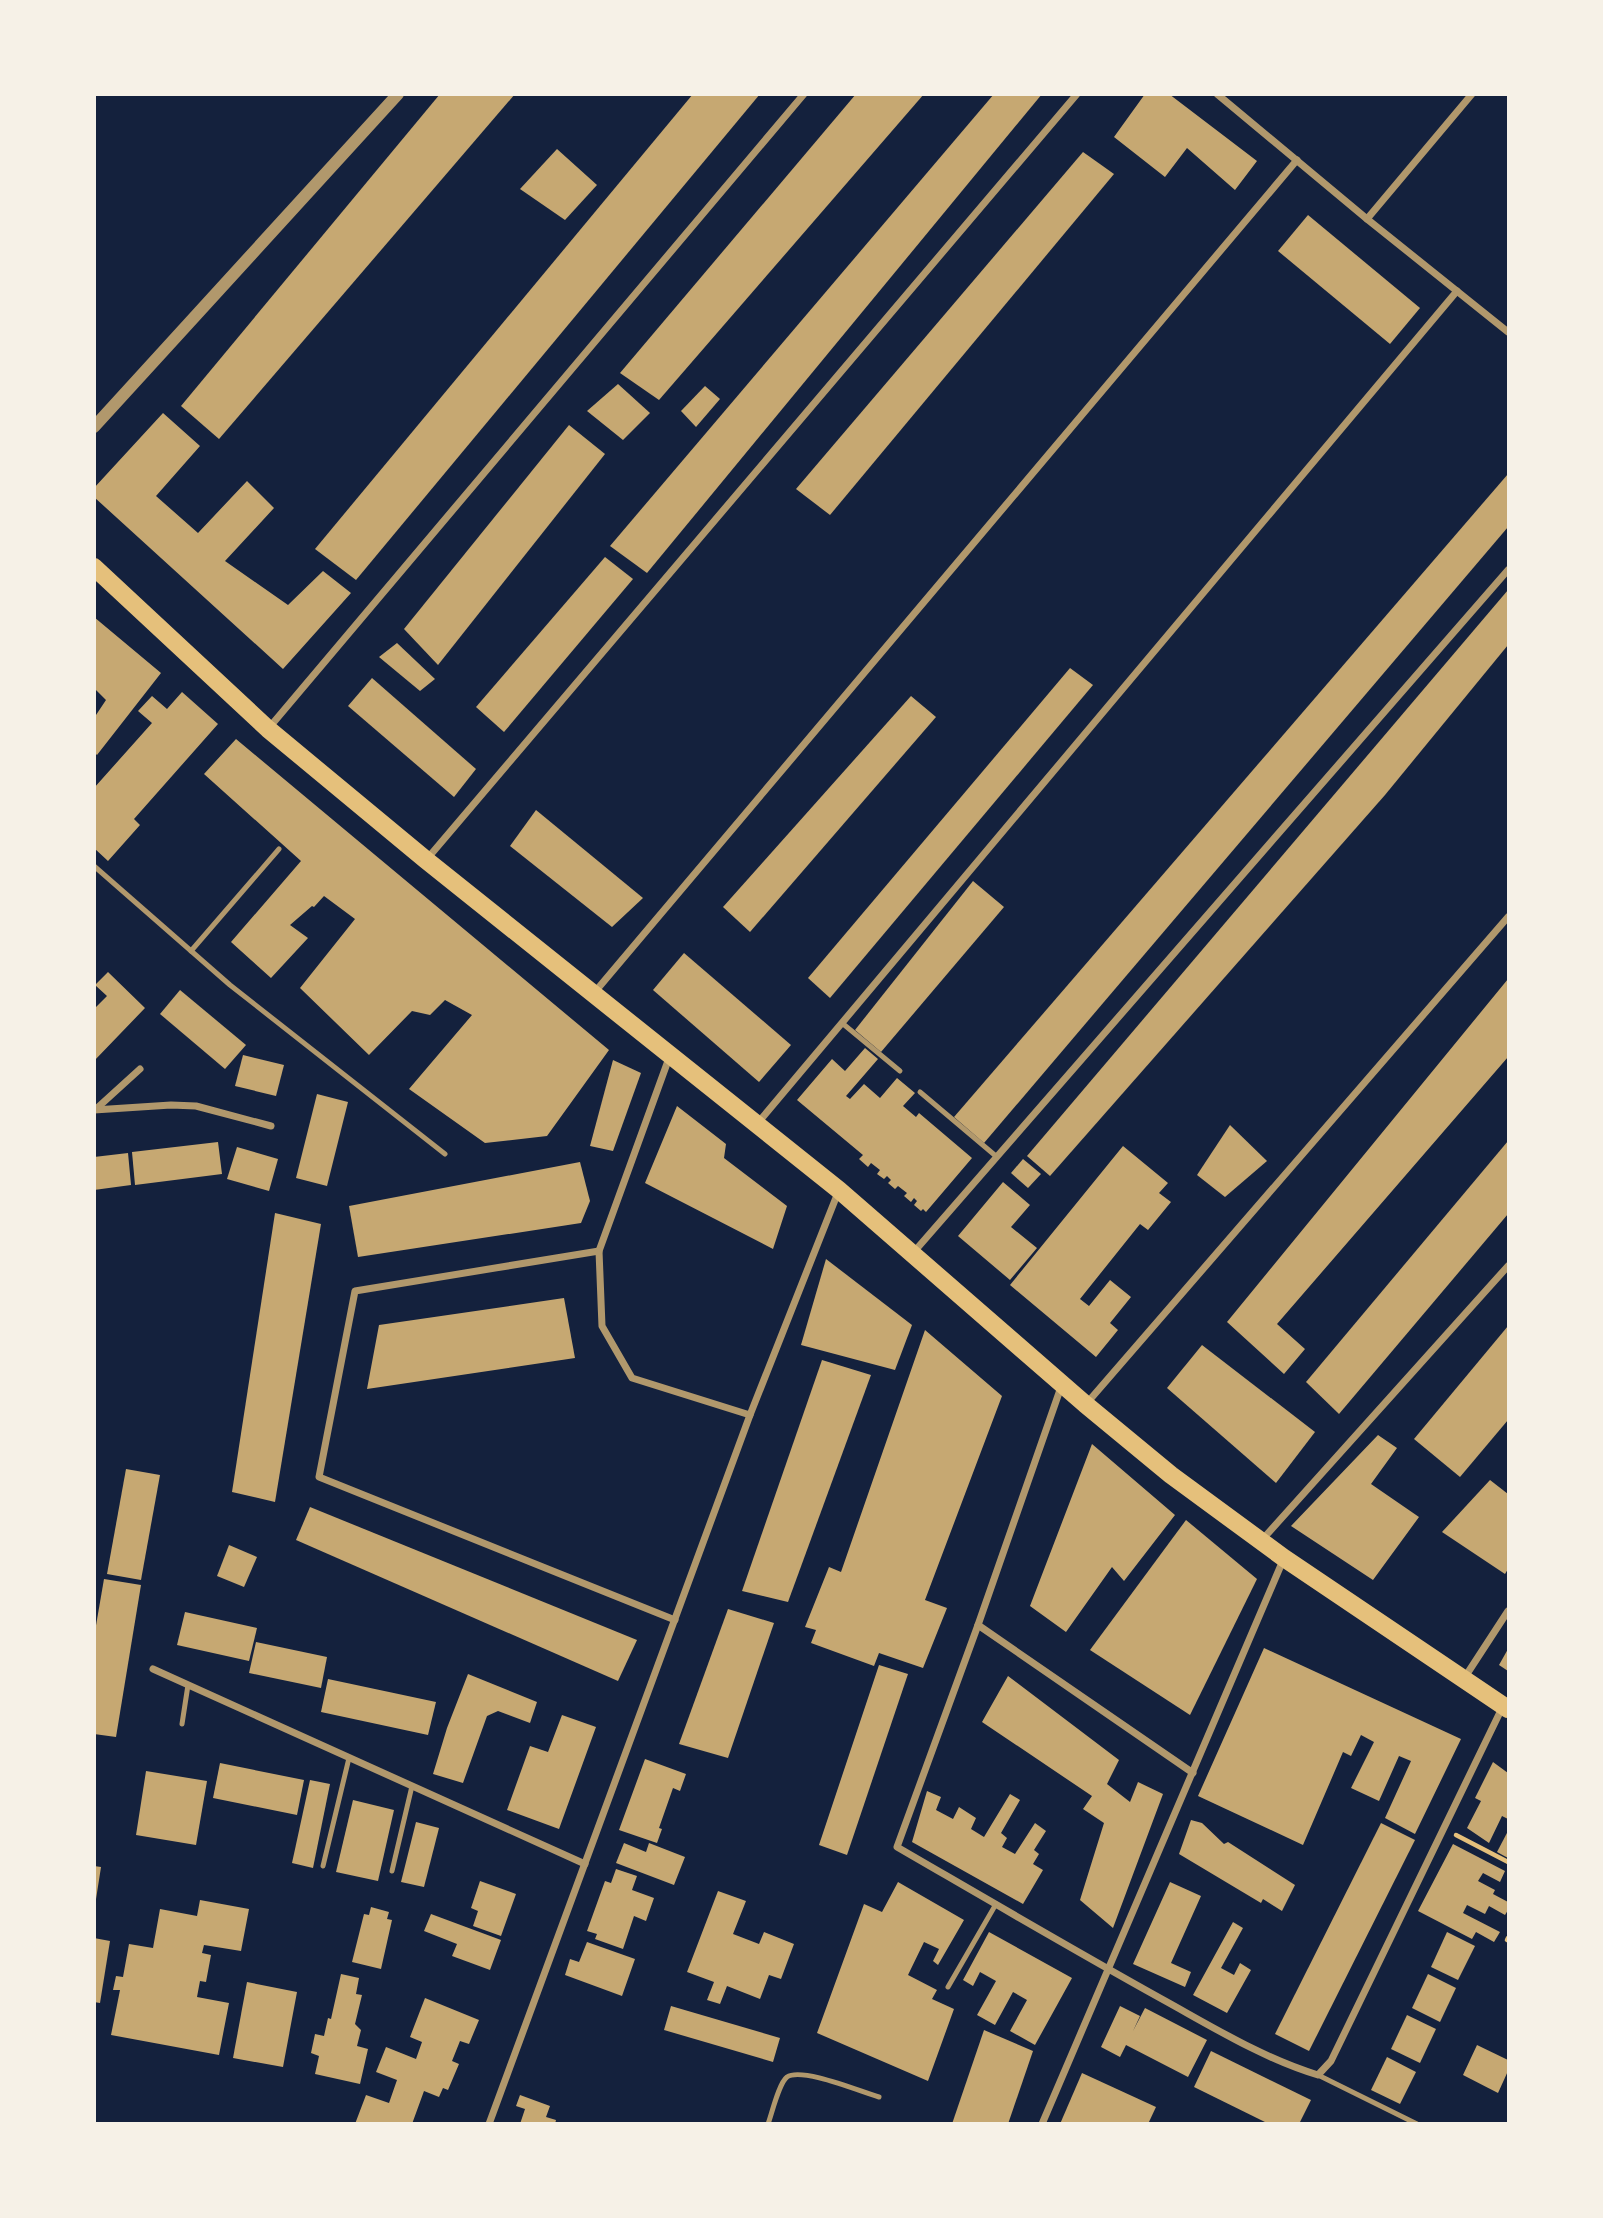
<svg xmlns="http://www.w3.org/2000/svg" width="1603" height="2218" viewBox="0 0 1603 2218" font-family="Figtree,sans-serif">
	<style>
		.building { fill: #c6a872 }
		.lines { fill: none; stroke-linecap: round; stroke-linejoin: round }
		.path { stroke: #e5c07b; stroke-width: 4.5 }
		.service { stroke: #b1986c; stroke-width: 5 }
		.minor { stroke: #b1986c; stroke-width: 7 }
		.tertiary { stroke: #b1986c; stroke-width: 12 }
		.primary { stroke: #e5c07b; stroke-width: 18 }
	</style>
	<rect width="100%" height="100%" fill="#14213d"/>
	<g class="building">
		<path d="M440,94H515L219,439L181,406Z"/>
		<path d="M693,94H760L356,580L315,549Z"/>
		<path d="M856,94H924L659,400L620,373Z"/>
		<path d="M994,94H1042L647,573L610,546Z"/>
		<path d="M1145,94H1169L1257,161L1235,190L1187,148L1165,177L1114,137Z"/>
		<path d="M557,149L597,185L565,220L520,189Z"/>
		<path d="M1083,152L1114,174L830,515L796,489Z"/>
		<path d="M1308,215L1420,308L1390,344L1278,251Z"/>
		<path d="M618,384L650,413L623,440L587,411Z"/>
		<path d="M705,386L720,399L696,427L681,411Z"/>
		<path d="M163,413L200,446L156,496L198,533L247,481L274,508L225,561L288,605L323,571L351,593L283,669L94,497V488Z"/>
		<path d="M569,425L605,454L438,665L404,629Z"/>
		<path d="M1508,474V527L984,1143L954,1117Z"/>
		<path d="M605,557L633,579L504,732L476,707Z"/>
		<path d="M1508,590V645L1385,795L1050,1176L1027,1156Z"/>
		<path d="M94,617L161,673L97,755L94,752V718L106,700L94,688Z"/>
		<path d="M397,643L435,679L420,691L379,657Z"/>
		<path d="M1070,668L1093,685L830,998L808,978Z"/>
		<path d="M372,678L476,769L454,797L348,706Z"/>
		<path d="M182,692L218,724L134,819L140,825L108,861L94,848V788L152,723L138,711L152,696L167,709Z"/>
		<path d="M911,696L936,717L750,932L723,907Z"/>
		<path d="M236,739L609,1050L547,1136L485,1143L409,1089L472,1015L445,1000L430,1015L412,1011L369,1055L300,988L355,919L324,896L314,907L312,906L290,925L308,938L271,978L231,942L301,861L204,774Z"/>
		<path d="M536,810L643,898L612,927L510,846Z"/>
		<path d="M973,881L1004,907L881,1052L855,1030Z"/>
		<path d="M684,953L791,1045L759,1082L653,990Z"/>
		<path d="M108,972L145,1008L94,1061V1009L107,996L95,985Z"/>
		<path d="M1508,979V1057L1277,1324L1305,1349L1284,1374L1227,1322Z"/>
		<path d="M180,990L246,1045L225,1069L160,1014Z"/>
		<path d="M865,1048L878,1059L846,1096L850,1099L864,1084L880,1098L897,1078L915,1093L903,1106L916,1117L919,1113L972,1158L926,1212L923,1209L921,1211L914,1205L917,1201L914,1198L911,1202L904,1196L907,1193L898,1186L895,1189L888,1183L891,1180L887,1176L884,1179L877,1174L880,1170L871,1163L868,1167L859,1159L863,1155L797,1100L832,1059L845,1071Z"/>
		<path d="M243,1055L284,1065L276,1096L235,1086Z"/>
		<path d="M613,1060L641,1073L613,1151L590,1146Z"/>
		<path d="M317,1094L348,1102L327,1186L296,1178Z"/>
		<path d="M677,1106L726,1144L724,1158L787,1206L773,1249L645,1183Z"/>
		<path d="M1230,1125L1267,1161L1225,1197L1197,1175Z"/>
		<path d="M1508,1141V1214L1339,1414L1306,1382Z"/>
		<path d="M218,1142L222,1174L135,1185L132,1152Z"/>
		<path d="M1123,1146L1168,1183L1159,1193L1171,1202L1148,1230L1140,1224L1080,1299L1089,1306L1110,1280L1131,1297L1110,1323L1118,1330L1096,1357L1010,1285Z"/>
		<path d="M237,1147L278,1159L269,1191L227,1179Z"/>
		<path d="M128,1153L131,1185L94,1190V1157Z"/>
		<path d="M1023,1159L1041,1174L1028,1188L1011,1173Z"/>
		<path d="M580,1162L590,1201L581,1223L358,1257L349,1206Z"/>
		<path d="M1003,1182L1030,1205L1011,1227L1037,1248L1010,1280L958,1236Z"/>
		<path d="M275,1213L321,1224L275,1502L232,1492Z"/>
		<path d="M826,1259L912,1325L895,1370L801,1345Z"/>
		<path d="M564,1298L575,1358L367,1389L379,1325Z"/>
		<path d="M1508,1326V1420L1460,1477L1414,1439Z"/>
		<path d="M925,1330L1002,1396L925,1600L947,1608L923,1668L879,1653L874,1666L811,1643L816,1630L805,1627L829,1567L841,1572Z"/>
		<path d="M1202,1345L1315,1432L1276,1483L1167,1388Z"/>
		<path d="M822,1360L871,1375L788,1602L742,1591Z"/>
		<path d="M1378,1435L1397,1448L1371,1484L1419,1517L1373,1580L1291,1526Z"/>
		<path d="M1092,1444L1175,1515L1124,1581L1112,1567L1066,1632L1030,1606Z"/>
		<path d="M126,1469L160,1475L141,1580L107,1574Z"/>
		<path d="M1490,1480L1508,1494V1569L1505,1574L1442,1532Z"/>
		<path d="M310,1507L637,1640L618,1681L296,1540Z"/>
		<path d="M1186,1520L1257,1579L1190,1715L1090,1650Z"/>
		<path d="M229,1545L257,1557L244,1587L217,1576Z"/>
		<path d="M104,1579L141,1585L116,1737L94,1734V1637Z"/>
		<path d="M728,1609L774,1623L728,1758L679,1744Z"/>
		<path d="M185,1612L257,1628L249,1661L177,1645Z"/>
		<path d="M256,1642L327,1657L321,1688L249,1673Z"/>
		<path d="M1264,1648L1461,1739L1415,1834L1385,1818L1411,1761L1399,1756L1379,1801L1351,1788L1374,1742L1361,1735L1351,1756L1343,1752L1303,1845L1198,1796Z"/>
		<path d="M1508,1649V1671L1499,1665Z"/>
		<path d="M879,1665L908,1674L847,1855L819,1845Z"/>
		<path d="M468,1674L537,1702L530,1723L498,1711L487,1716L463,1783L433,1774L447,1728Z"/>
		<path d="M1008,1676L1119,1760L1107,1784L1130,1802L1138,1782L1163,1794L1113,1928L1080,1900L1104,1823L1083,1809L1092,1796L982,1722Z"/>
		<path d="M328,1679L436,1702L428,1735L321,1712Z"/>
		<path d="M562,1715L596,1727L559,1829L507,1810L530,1746L548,1752Z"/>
		<path d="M645,1759L686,1774L680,1791L673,1788L659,1828L662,1829L657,1843L619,1830Z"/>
		<path d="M1493,1762L1508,1773V1819L1502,1816L1489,1843L1467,1828L1481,1801L1475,1798Z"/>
		<path d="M220,1763L304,1780L297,1815L213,1798Z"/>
		<path d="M146,1771L207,1781L196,1845L136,1835Z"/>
		<path d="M310,1780L330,1784L313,1868L292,1863Z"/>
		<path d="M927,1791L941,1797L936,1810L953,1819L959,1807L976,1818L971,1829L984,1837L1010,1794L1020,1800L1001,1833L1007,1838L1002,1847L1015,1854L1035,1823L1046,1831L1034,1850L1039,1854L1033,1864L1043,1870L1023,1904L912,1842Z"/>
		<path d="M353,1800L394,1810L378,1881L336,1872Z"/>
		<path d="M1191,1820L1202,1823L1224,1844L1228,1842L1295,1885L1282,1911L1263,1899L1261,1903L1179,1854Z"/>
		<path d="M416,1822L439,1828L424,1887L401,1882Z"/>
		<path d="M1381,1823L1415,1840L1309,2051L1275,2034Z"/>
		<path d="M1508,1831V1858L1497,1852Z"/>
		<path d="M624,1843L646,1852L649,1843L685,1857L674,1885L616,1863Z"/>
		<path d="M1453,1844L1505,1871L1500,1882L1483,1873L1478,1881L1495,1890L1493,1894L1508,1902V1910L1505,1915L1489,1906L1485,1914L1467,1905L1463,1913L1500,1932L1494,1942L1476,1932L1472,1939L1418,1911Z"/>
		<path d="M94,1866L101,1867L96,1899H94Z"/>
		<path d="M616,1869L637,1876L632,1890L654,1898L646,1921L634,1916L623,1949L595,1939L597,1934L587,1931L605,1881L611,1883Z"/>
		<path d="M480,1881L516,1894L501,1936L473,1926L478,1911L471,1908Z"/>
		<path d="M898,1882L964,1920L938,1965L933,1961L939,1949L924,1942L908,1975L937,1990L932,1999L954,2009L928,2081L817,2033L864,1904L882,1912Z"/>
		<path d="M1170,1882L1201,1896L1171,1963L1191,1972L1185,1987L1133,1964Z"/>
		<path d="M718,1891L746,1901L733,1934L759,1944L764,1932L794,1944L781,1979L769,1975L760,1999L727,1986L720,2004L707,2000L714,1982L687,1972Z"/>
		<path d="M200,1900L249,1909L241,1951L204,1945L202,1953L211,1955L206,1982L200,1981L197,1997L229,2003L219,2055L111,2035L120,1990H113L116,1976L123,1977L129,1944L153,1948L160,1909L197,1916Z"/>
		<path d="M371,1907L389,1912L387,1919L392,1920L381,1969L352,1962L364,1914L369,1915Z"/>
		<path d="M431,1914L501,1940L490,1970L452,1956L457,1944L424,1931Z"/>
		<path d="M1233,1922L1243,1928L1221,1968L1234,1975L1240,1963L1251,1970L1227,2013L1193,1995Z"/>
		<path d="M989,1932L1072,1978L1035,2045L1010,2031L1027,2000L1013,1992L995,2025L977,2015L996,1981L980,1972L973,1986L963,1980Z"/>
		<path d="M1447,1932L1475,1946L1458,1980L1431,1967Z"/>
		<path d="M94,1938L110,1941L100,2003L94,2002Z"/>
		<path d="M587,1942L635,1959L622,1996L565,1975L570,1959L579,1962Z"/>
		<path d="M341,1974L359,1978L356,1994L362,1995L355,2024L361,2030L357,2046L368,2049L360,2084L315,2074L319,2056L311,2053L315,2034L324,2036L328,2018L331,2019Z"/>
		<path d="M1428,1974L1456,1988L1440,2022L1412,2008Z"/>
		<path d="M247,1982L297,1992L283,2067L233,2058Z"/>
		<path d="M425,1998L479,2020L469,2044L460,2041L452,2061L459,2064L448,2090L443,2088L439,2097L424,2091L412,2124H355L366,2095L389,2103L397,2080L376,2072L386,2047L416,2059L422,2042L410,2037Z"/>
		<path d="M671,2006L780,2038L773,2062L664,2030Z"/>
		<path d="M1120,2006L1140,2016L1133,2031L1145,2008L1207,2040L1188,2077L1126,2045L1120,2057L1101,2047Z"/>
		<path d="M1407,2015L1436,2029L1420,2063L1391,2049Z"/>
		<path d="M984,2030L1033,2051L1008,2124H952Z"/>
		<path d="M1477,2045L1508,2060V2071L1498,2093L1463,2075Z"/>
		<path d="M1211,2051L1311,2100L1299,2124H1269L1194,2087Z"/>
		<path d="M1387,2057L1416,2072L1400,2104L1371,2090Z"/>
		<path d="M1082,2073L1156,2107L1148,2124H1060Z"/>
		<path d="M520,2095L550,2106L546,2117L556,2120L555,2124H520L525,2109L516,2106Z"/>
	</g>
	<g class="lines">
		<g class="path">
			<path d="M1456,1835L1508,1862"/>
			<path d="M1507,1940L1508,1938"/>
		</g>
		<g class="service">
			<path d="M94,866L230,985L445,1154"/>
			<path d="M191,951L279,849"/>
			<path d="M842,1023L900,1071"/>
			<path d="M920,1092L997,1157"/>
			<path d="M182,1724L188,1685"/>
			<path d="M323,1866L349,1758"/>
			<path d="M392,1871L412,1786"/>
			<path d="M948,1987L996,1904"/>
			<path d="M1318,2075L1417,2124"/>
			<path d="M768,2124C772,2113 779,2083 787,2077C802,2067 861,2092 879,2097"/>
		</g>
		<g class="minor">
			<path d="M1217,94L1367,219L1508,332"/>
			<path d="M1367,219L1472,94"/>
			<path d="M268,729L804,94"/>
			<path d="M427,859L1077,94"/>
			<path d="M594,993L1297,160"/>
			<path d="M669,1058L599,1251L602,1326L632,1378L750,1415"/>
			<path d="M96,1109L140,1069"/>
			<path d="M94,1110L171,1105L196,1106L271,1126"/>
			<path d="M757,1124L1457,291"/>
			<path d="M599,1251L355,1291L319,1477L675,1620"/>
			<path d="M913,1253L1508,570"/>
			<path d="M1061,1387L978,1625L897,1847C985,1898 1072,1949 1160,1998C1211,2026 1262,2058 1318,2075L1331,2061L1503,1706"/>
			<path d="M1087,1403L1508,917"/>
			<path d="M1261,1541L1508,1266"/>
			<path d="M978,1625L1193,1773"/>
			<path d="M153,1669L585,1864"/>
			<path d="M1465,1677L1508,1611"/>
			<path d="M489,2124L750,1415L839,1190"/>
			<path d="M1042,2124L1284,1558"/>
		</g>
		<path class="tertiary" d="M94,427L398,94"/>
		<path class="primary" d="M94,567L268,729L426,860L839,1190L1085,1404L1171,1475L1284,1558L1508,1709"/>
	</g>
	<rect width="1603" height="2218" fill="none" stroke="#f6f1e7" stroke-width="192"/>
</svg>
